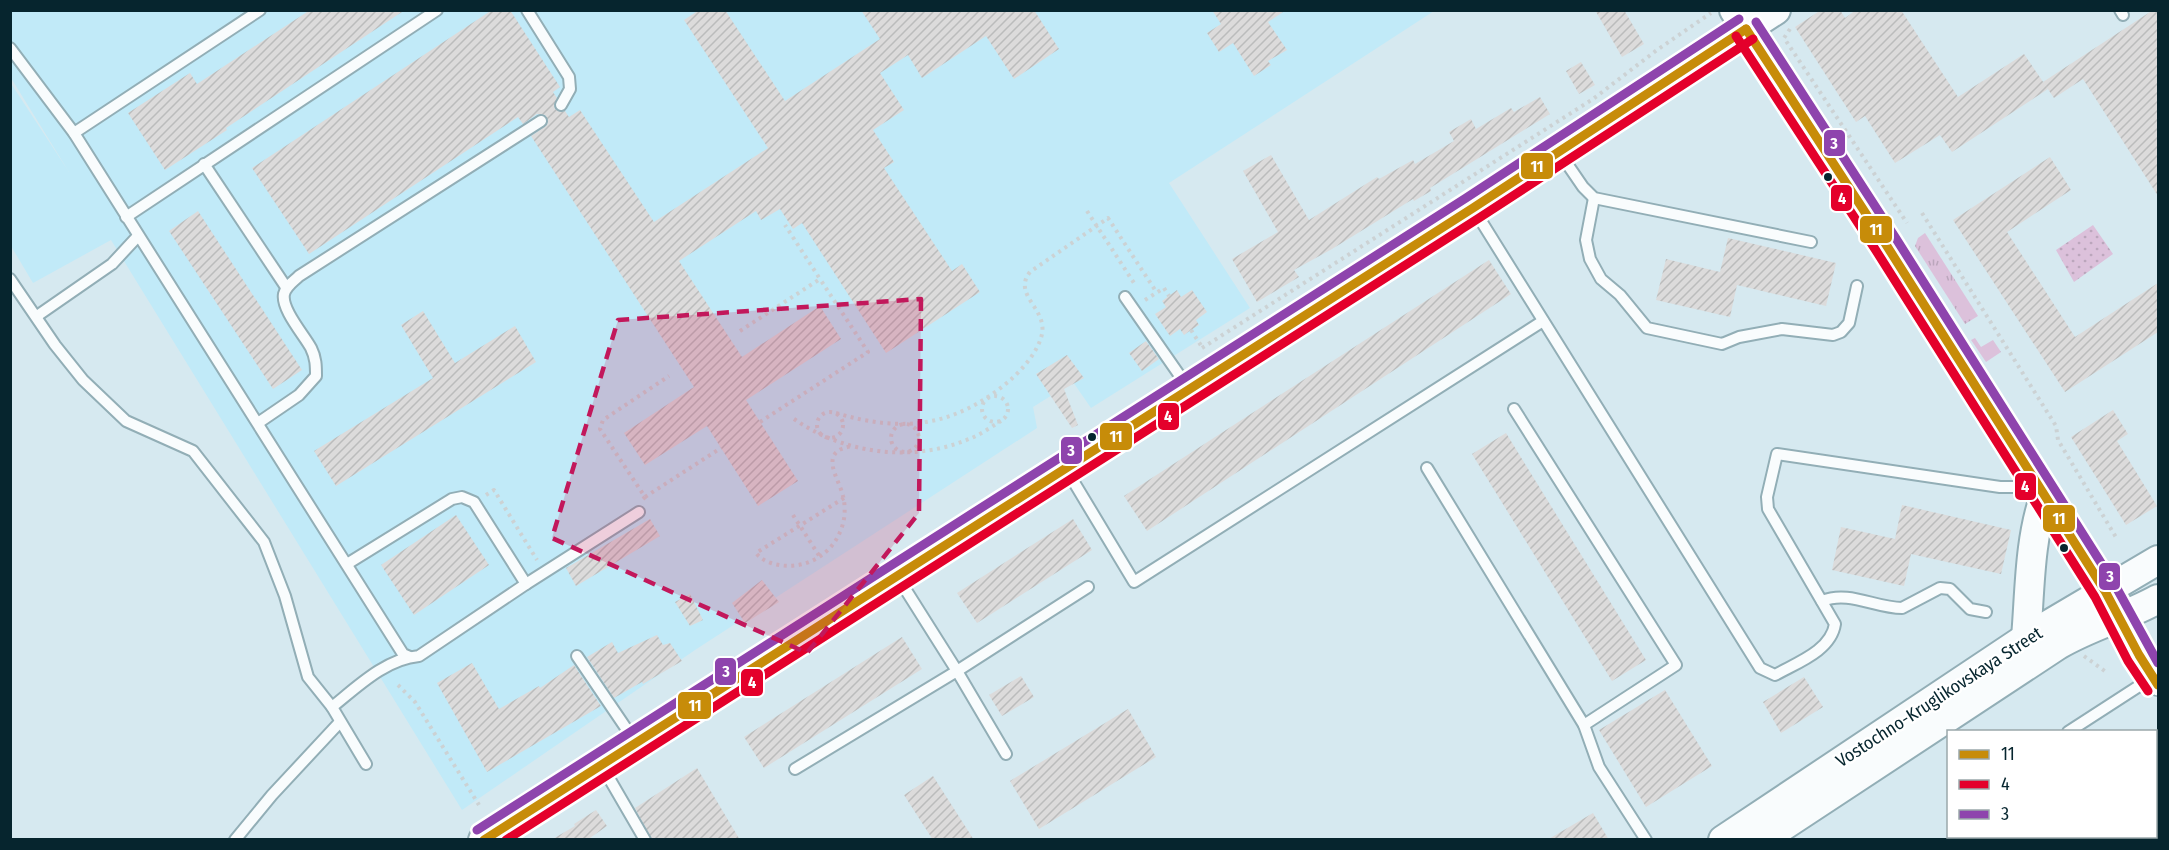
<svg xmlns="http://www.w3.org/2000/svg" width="2169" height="850" viewBox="0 0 2169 850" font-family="'Fira Sans Condensed',sans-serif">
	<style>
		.built { fill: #c1eaf8 }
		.grass { fill: url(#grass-tufts) }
		.park { fill: url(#park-dots) }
		.building { fill: url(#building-hatch) }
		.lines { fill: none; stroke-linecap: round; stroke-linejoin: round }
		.lane-casing { stroke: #92aeb6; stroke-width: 14 }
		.street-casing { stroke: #92aeb6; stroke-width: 24 }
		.secondary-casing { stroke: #92aeb6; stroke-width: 32 }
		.path { stroke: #ccd2d4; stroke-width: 4; stroke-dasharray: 3 4.5; stroke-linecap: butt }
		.lane { stroke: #f9fcfd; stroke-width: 10 }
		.street { stroke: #f9fcfd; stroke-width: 21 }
		.secondary { stroke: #f9fcfd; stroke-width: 28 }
		.bus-1-casing { stroke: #fff; stroke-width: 14 }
		.bus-2-casing { stroke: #fff; stroke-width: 14 }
		.bus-3-casing { stroke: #fff; stroke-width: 14 }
		.bus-1 { stroke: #c78c09; stroke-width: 9 }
		.bus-2 { stroke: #e4002b; stroke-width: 9 }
		.bus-3 { stroke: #8e44ad; stroke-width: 9 }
		.marked { fill: #c2185b; fill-opacity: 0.2; stroke: #c2185b; stroke-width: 4.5; stroke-dasharray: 12 8; stroke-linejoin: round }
		.bus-dot { fill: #06252e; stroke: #fff; stroke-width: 2 }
		.labels { text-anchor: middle; stroke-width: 5; stroke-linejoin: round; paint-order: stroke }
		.street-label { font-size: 18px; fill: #06252e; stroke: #fff }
		.line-badge { stroke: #fff; stroke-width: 2 }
		.badge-label { font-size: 16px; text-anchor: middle; font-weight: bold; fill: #fff }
	</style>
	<defs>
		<pattern id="grass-tufts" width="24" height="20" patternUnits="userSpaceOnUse" patternTransform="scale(1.5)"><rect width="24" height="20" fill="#dcc1db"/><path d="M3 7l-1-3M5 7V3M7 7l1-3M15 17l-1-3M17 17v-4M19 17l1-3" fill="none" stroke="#bba6bc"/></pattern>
		<pattern id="park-dots" width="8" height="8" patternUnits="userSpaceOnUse" patternTransform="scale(1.5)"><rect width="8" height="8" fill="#dcc1db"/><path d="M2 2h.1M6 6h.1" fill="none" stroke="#bba6bc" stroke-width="1.8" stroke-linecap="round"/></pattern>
		<pattern id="building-hatch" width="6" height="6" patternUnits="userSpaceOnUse" patternTransform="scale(1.5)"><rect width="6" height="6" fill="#dcdbdb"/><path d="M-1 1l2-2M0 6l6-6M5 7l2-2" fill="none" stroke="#bbbcbc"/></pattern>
	</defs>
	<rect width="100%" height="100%" fill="#d6e9f0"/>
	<path class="built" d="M11,11H1434L1169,183L1250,308L1091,408L1073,382L1033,407L1037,428L695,650L462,810L111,240L33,283L11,246L10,82L69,172L11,78Z"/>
	<g class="grass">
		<path d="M1925,233L1978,316L1965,324L1915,246L1918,238Z"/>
		<path d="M1975,338L1981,347L1993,340L2001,352L1986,362L1971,340Z"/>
	</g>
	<path class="park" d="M2093,225L2113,254L2074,282L2056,250Z"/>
	<g class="building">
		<path d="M310,10H405L226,128L227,130L165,170L128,113L190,73L197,84Z"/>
		<path d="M492,10H510L560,87L553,92L557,98L554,105L555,109L561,112L565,111L569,117L580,110L654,222L768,148L684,20L699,10H725L785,101L880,39L861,10H1034L1059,49L1014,79L986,36L922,78L908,55L880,73L904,110L873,130L894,162L884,168L952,271L962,264L980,292L886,353L802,223L793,229L780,209L761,220L756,211L679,261L742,357L820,306L841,339L746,400L798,481L758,506L707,426L645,465L624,433L694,387L531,136L547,125L548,120L545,115L537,114L523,124L518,117L309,254L252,168Z"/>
		<path d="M1212,10H1286L1268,22L1287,50L1268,61L1271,65L1254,76L1233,43L1219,52L1207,33L1221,24Z"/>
		<path d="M1595,10H1624L1644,44L1622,57Z"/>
		<path d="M1821,10H1840L1845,18L1856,10H1901L1958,97L2024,54L2048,89L1952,152L1940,135L1895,163L1865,116L1856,122L1795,27Z"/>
		<path d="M2153,10H2158V196L2083,79L2054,98L2043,82Z"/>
		<path d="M1581,62L1595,85L1579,94L1566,71Z"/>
		<path d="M1540,97L1550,114L1430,188L1431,191L1414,201L1413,199L1332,249L1294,270L1299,277L1257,302L1232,259L1278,232L1243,171L1271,155L1309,220L1377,177L1379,179L1413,160L1415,164L1454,141L1449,132L1471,119L1476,129L1511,108L1514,112Z"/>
		<path d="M2050,157L2071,190L2007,232L2075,337L2158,283V332L2065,392L1953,220Z"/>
		<path d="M198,211L302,370L273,389L169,231Z"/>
		<path d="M1728,238L1836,263L1826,306L1737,285L1730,317L1656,300L1666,259L1720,272Z"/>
		<path d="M1489,260L1511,294L1147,531L1124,496Z"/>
		<path d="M1177,290L1181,297L1192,290L1207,312L1196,320L1199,325L1191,330L1184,335L1180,329L1170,336L1155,314L1166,307L1162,301Z"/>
		<path d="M423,311L455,363L515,326L536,362L336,486L314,451L433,378L401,325Z"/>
		<path d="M1146,341L1159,359L1142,371L1129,353Z"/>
		<path d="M1067,355L1084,378L1064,389L1078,425L1072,428L1036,374Z"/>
		<path d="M2113,410L2128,434L2117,441L2157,506L2126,525L2071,437Z"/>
		<path d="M1506,433L1646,660L1612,681L1472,454Z"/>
		<path d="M1902,505L2011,530L2001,574L1911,554L1904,586L1832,570L1841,527L1895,539Z"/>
		<path d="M456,515L489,565L414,615L381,565Z"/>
		<path d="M650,519L660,536L576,586L566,568Z"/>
		<path d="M1073,519L1092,550L977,623L957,593Z"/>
		<path d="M762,580L779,602L745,623L732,603Z"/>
		<path d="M690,594L703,620L690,626L675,602Z"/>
		<path d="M657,635L663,645L670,643L682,661L643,684L642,682L614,698L587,657L612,642L618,653Z"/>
		<path d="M902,637L922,669L764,768L744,737Z"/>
		<path d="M472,663L499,709L539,686L540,688L574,665L601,706L487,772L437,683Z"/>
		<path d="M1021,676L1034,697L1002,716L989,695Z"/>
		<path d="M1804,677L1823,707L1781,733L1763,702Z"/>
		<path d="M1665,690L1712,766L1646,807L1599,730Z"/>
		<path d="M1128,709L1156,757L1039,829L1010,781Z"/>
		<path d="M697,768L740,840H652L635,808Z"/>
		<path d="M933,776L974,840H933L904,795Z"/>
		<path d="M596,810L607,826L587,840H551L575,826L574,824Z"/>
		<path d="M1593,813L1609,840H1547Z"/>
	</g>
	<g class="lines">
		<g class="lane-casing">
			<g id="lane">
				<path d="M527,10L569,77L570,89L561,105"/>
				<path d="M2120,10L2123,15"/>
				<path d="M10,48L74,133L403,654L410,657"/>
				<path d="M74,133L260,10"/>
				<path d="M1559,152L1583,187L1594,198L1811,242"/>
				<path d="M204,164L286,287"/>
				<path d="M1594,198L1586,240L1590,259L1601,279L1620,295L1647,328L1722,344L1739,337L1782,329L1833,335L1841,332L1849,323L1857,286"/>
				<path d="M1473,208L1760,668L1775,675C1796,663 1831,651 1835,624L1768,509L1767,497L1777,454L2000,487H2022L2034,482"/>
				<path d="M126,217L437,10"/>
				<path d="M10,279L55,345L83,380L126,421L193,451L264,542L285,596L308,677L332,707"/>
				<path d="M1125,297L1189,389"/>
				<path d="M37,316L112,264L138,236"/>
				<path d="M1514,409L1676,665L1584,725L1599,767L1646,840"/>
				<path d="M258,423L299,395L316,376C316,366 316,358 311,348C304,335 281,309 284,294C286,286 293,282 299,276L541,121"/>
				<path d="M1427,468L1584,725"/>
				<path d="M1066,469L1134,582L1543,321"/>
				<path d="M347,564L452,499L462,497L474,502L526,584"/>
				<path d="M897,576L957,671L1088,587"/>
				<path d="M1822,601C1849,590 1875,608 1902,608L1940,588L1950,589L1970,609L1986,612"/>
				<path d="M577,656L636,743"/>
				<path d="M2068,732L2153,677"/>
				<path d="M366,764L332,707C357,687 385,659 419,656L526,584L639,512"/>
				<path d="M602,766L645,840"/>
				<path d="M795,769L957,671L1006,754"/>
				<path d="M235,840L272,795L340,722"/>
			</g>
		</g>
		<g class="street-casing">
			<path id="street" d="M2120,618L2158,685"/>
		</g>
		<g class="secondary-casing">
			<g id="secondary">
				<path d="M1734,10L1885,243L2105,591L2120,618"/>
				<path d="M2026,638C2030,591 2029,540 2045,495"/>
				<path d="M483,840L1473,208L1776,10"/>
				<path d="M1723,840L2026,638L2158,560"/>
				<path d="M1762,840L2058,645C2090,626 2126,617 2158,599"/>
			</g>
		</g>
		<g class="path">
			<path d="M1790,29L1784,38L1907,223"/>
			<path d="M1087,211L1136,286"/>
			<path d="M1922,213L2056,426L2058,440L2117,539"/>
			<path d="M1145,300L1164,288L1169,296"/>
			<path d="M1191,330L1202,347"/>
			<path d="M740,331L820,279L785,225"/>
			<path d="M1202,348L1593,99L1657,50L1711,13"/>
			<circle cx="995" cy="409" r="13"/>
			<circle cx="830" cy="425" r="13"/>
			<path d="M836,413C902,433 954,427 1008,382C1022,370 1038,352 1042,334C1047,308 1012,295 1030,272L1108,218L1157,293"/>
			<path d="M794,419C844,454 912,463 969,439C980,435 991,427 1001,421"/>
			<path d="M760,422L868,352L820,279"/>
			<circle cx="905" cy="438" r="14"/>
			<path d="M486,495L494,490L537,560"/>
			<path d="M645,497L721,448"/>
			<path d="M844,498L756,553C760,558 765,561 771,563C798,572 829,559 840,532C845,521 846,508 843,496C839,478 816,450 854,446"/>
			<path d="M643,499L645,497L600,429L603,420L669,376"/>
			<path d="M793,515L820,557"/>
			<path d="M2084,656L2106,672"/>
			<path d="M398,685L415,702L479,805"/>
		</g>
		<use href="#lane" class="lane"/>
		<use href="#street" class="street"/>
		<use href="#secondary" class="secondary"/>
		<g class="bus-1-casing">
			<g id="bus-1">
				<path d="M1746,29L1885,243L2105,591L2139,655L2158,685"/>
				<path d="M484,840L1473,208L1746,29"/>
			</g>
		</g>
		<g class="bus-2-casing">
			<g id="bus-2">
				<path d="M1736,36L1875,249L2095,597L2128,661L2148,691"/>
				<path d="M506,840L1479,218L1753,39"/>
			</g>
		</g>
		<g class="bus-3-casing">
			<g id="bus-3">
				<path d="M1756,22L1895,237L2115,585L2158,663"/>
				<path d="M477,830L1466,198L1739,19"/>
			</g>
		</g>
		<use href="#bus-1" class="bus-1"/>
		<use href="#bus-2" class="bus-2"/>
		<use href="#bus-3" class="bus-3"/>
	</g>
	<path class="marked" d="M921,299L919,513L807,653L552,538L618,320Z"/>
	<g class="bus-dot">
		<circle cx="1828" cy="177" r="5"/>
		<circle cx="1092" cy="437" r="5"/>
		<circle cx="2064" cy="548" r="5"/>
	</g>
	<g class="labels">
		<g class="street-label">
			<text transform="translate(1939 697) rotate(-33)" y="6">Vostochno-Kruglikovskaya Street</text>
		</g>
	</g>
	<g class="line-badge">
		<rect x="1823" y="129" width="23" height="28" rx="6" fill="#8e44ad"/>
		<rect x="1520" y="152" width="34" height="28" rx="6" fill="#c78c09"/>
		<rect x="1830" y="184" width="23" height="28" rx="6" fill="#e4002b"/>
		<rect x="1859" y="215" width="34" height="29" rx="6" fill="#c78c09"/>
		<rect x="1157" y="402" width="23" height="29" rx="6" fill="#e4002b"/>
		<rect x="1099" y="422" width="34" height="29" rx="6" fill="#c78c09"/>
		<rect x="1060" y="436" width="23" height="29" rx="6" fill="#8e44ad"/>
		<rect x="2014" y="472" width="23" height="29" rx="6" fill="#e4002b"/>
		<rect x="2042" y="504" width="34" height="29" rx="6" fill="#c78c09"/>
		<rect x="2098" y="562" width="23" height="29" rx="6" fill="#8e44ad"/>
		<rect x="714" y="657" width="23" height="29" rx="6" fill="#8e44ad"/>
		<rect x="740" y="668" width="24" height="29" rx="6" fill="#e4002b"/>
		<rect x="677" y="691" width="35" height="29" rx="6" fill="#c78c09"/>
	</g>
	<g class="badge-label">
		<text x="1834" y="149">3</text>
		<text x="1537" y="172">11</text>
		<text x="1842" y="204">4</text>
		<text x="1876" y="235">11</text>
		<text x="1168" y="422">4</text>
		<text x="1116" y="442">11</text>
		<text x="1071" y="456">3</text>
		<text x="2025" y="492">4</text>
		<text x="2059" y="524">11</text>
		<text x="2110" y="582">3</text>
		<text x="726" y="677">3</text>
		<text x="752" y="688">4</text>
		<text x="695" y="711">11</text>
	</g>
	<rect width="2169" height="850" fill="none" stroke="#06252e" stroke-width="24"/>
	<rect x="1947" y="730" width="210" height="108" fill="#ffffff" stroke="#9ba8ab" stroke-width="1.5"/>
	<rect x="1959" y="750" width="30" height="9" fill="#c78c09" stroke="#9ba8ab" stroke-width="1.5"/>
	<text x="2001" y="760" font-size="18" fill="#06252e">11</text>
	<rect x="1959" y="780" width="30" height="9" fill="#e4002b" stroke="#9ba8ab" stroke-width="1.5"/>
	<text x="2001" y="790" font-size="18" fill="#06252e">4</text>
	<rect x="1959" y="810" width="30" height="9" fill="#8e44ad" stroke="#9ba8ab" stroke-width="1.5"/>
	<text x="2001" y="820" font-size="18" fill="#06252e">3</text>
</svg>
